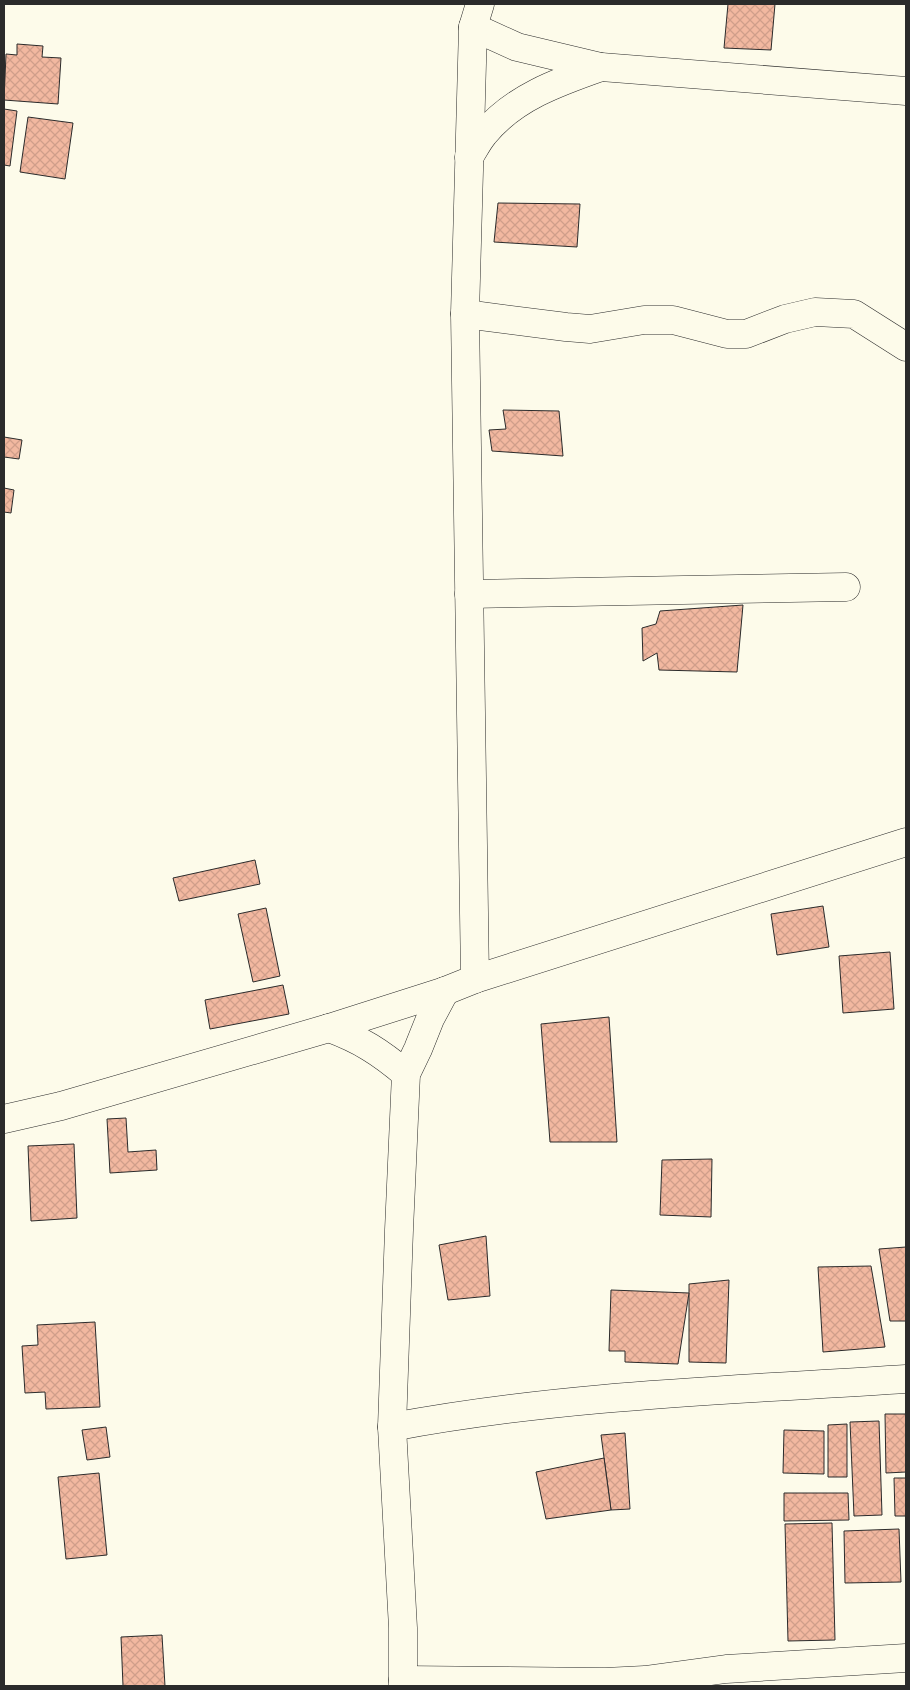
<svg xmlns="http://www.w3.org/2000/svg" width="910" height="1690" viewBox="0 0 910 1690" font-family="Manrope,sans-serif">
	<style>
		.building { fill: url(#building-cross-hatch); stroke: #2b2b2b }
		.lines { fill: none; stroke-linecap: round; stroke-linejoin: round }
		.minor-casing { stroke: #2b2b2b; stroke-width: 29 }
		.minor { stroke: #fdfbea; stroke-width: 28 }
	</style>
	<defs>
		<pattern id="building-cross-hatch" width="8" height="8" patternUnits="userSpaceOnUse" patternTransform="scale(1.25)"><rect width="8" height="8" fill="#f2b8a0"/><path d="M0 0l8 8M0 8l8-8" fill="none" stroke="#d09e8a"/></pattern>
	</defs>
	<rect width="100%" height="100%" fill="#fdfbea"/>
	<g class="building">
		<path d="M728,4H775L771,50L724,48Z"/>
		<path d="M17,44L43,46L42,57L61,58L58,104L4,100L6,54L17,55Z"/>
		<path d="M4,109L17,111L10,166L4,165Z"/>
		<path d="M28,117L73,123L65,179L20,172Z"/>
		<path d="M498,203L580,204L577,247L494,242Z"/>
		<path d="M503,410L559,411L563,456L492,451L489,430L506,429Z"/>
		<path d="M4,437L22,440L19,459L4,457Z"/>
		<path d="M4,488L14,490L11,513L4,512Z"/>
		<path d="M743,605L737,672L659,670L657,653L643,661L642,628L656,624L660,611Z"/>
		<path d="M255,860L260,884L179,901L173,878Z"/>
		<path d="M823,906L829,947L777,955L771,914Z"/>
		<path d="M266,908L280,976L253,982L238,914Z"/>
		<path d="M890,952L894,1009L843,1013L839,956Z"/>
		<path d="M283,985L289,1014L210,1029L205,1000Z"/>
		<path d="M609,1017L617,1142H550L541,1024Z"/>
		<path d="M126,1118L128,1152L156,1150L157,1170L110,1173L107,1119Z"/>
		<path d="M74,1144L77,1218L31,1221L28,1146Z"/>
		<path d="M712,1159L711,1217L660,1215L662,1160Z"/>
		<path d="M486,1236L490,1296L448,1300L439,1245Z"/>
		<path d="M906,1247V1321H890L879,1249Z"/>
		<path d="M871,1266L885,1347L823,1352L818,1267Z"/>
		<path d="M729,1280L726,1363L689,1362V1284Z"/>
		<path d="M611,1290L689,1293L678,1364L625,1362V1351H609Z"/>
		<path d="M95,1322L100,1407L46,1409L45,1392L25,1393L22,1346L38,1345L37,1325Z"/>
		<path d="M885,1414H906V1472L886,1473Z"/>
		<path d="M879,1421L882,1515L854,1516L850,1422Z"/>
		<path d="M847,1424V1477H828V1425Z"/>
		<path d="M106,1427L110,1457L87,1460L82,1430Z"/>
		<path d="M784,1430L824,1431V1474L783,1473Z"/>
		<path d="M625,1433L630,1509L611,1510L601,1435Z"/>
		<path d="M604,1458L611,1510L546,1519L536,1472Z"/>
		<path d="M99,1473L107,1555L66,1559L58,1477Z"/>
		<path d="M894,1478H906V1516H895Z"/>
		<path d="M784,1493H848L849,1520L784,1521Z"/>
		<path d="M832,1523L835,1640L788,1641L785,1524Z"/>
		<path d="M899,1529L901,1582L845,1583L844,1531Z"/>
		<path d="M162,1635L165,1686H123L121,1637Z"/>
	</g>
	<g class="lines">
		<g class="minor-casing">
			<g id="minor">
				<path d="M473,27L517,47L601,67L906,91"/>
				<path d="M469,157C474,150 478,141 484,134C513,98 558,82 601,67"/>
				<path d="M465,314L566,327L590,329L644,320H673L727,334H746L785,319L815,312L854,314L906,347"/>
				<path d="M469,594L846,587"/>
				<path d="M475,979L465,314L473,27L480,4"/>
				<path d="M329,1028C361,1040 380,1052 406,1074"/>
				<path d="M4,1119L61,1106L329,1028L445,991L475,979L906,842"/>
				<path d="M392,1427C561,1395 735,1390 906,1379"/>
				<path d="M403,1680L605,1682L645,1680L726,1669L906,1658"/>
				<path d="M403,1686V1628L392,1427L399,1230L406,1074L418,1049L430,1019L445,991"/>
			</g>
		</g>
		<use href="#minor" class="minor"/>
	</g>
	<rect width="910" height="1690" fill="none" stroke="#2b2b2b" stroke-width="10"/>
</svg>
